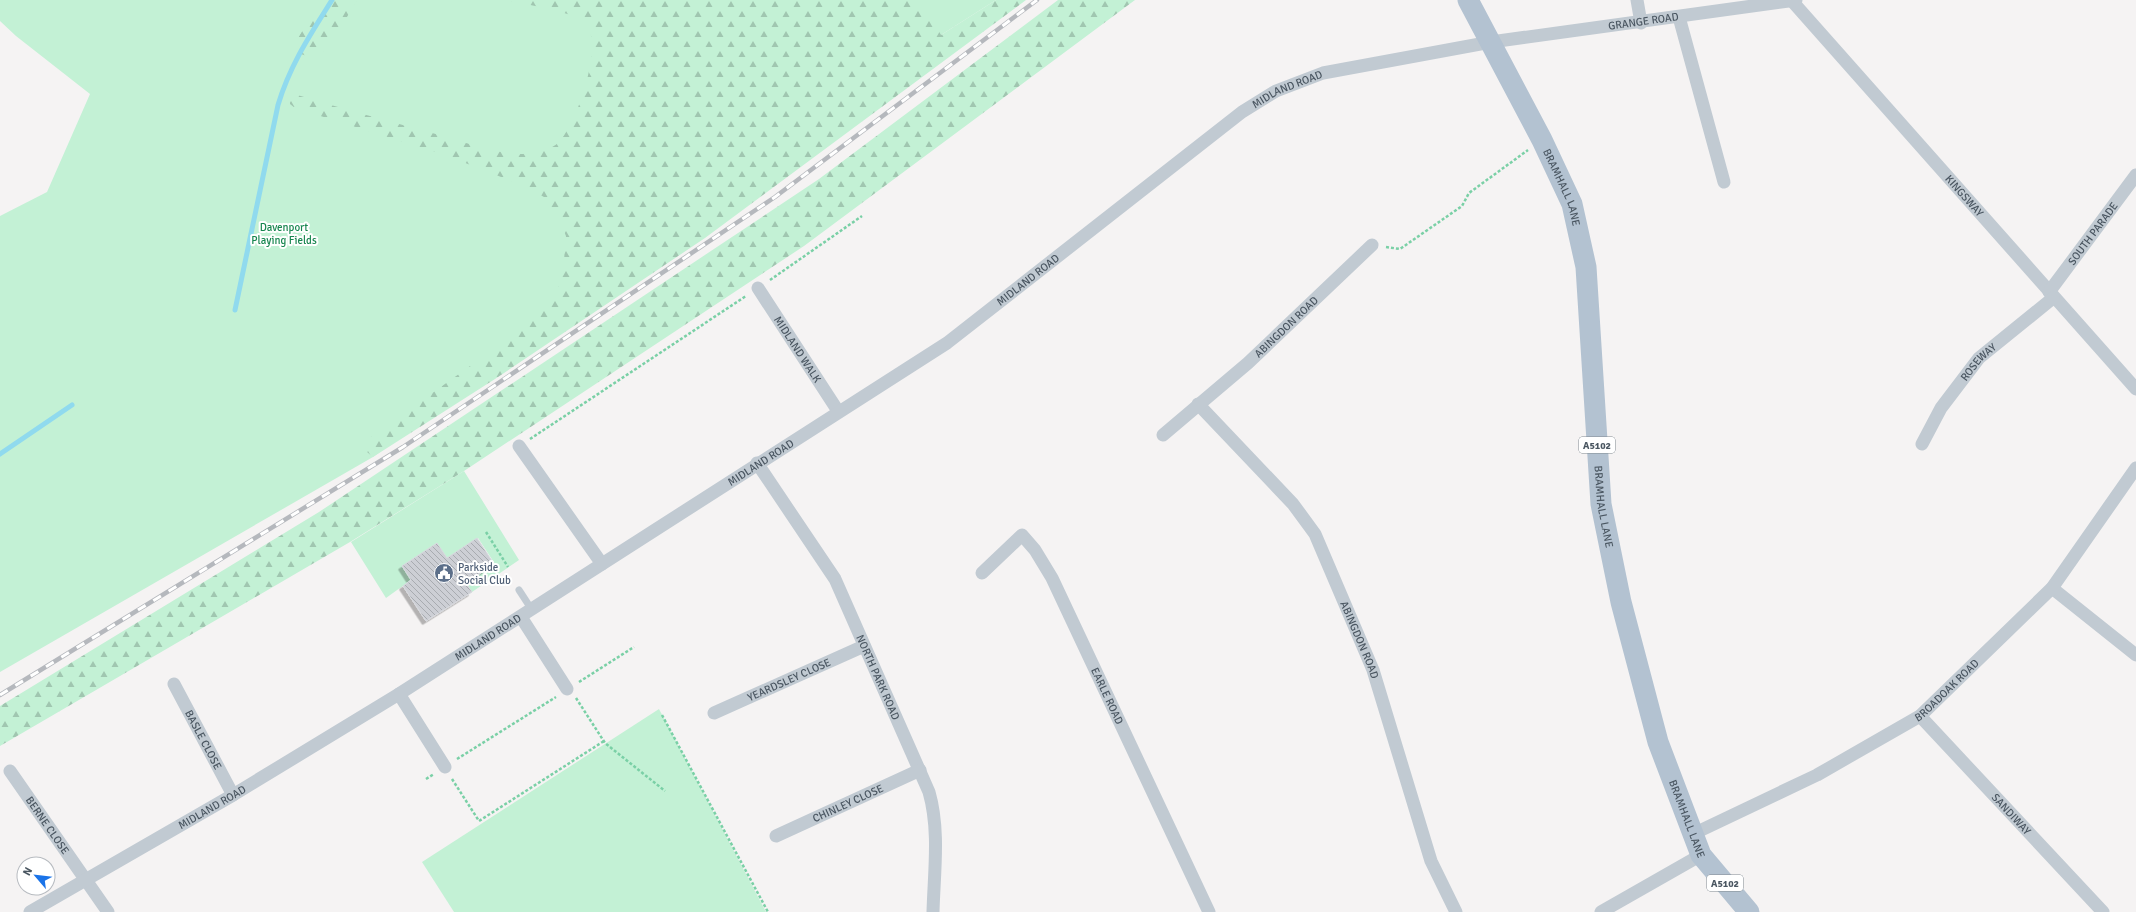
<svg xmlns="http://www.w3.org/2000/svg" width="2136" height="912" viewBox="0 0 2136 912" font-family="Signika,sans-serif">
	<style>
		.green { fill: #c3f1d5 }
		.forest { fill: url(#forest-firs) }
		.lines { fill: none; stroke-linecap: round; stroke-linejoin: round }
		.stream { stroke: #90daee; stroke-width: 5 }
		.building { fill: url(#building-back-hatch); stroke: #d7d9de; filter: url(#shadow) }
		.path { stroke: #7ad0a6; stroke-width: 2.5; stroke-dasharray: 3 2; stroke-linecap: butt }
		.service { stroke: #c1cad2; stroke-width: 7 }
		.minor { stroke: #c1cad2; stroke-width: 13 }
		.primary { stroke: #b3c2d1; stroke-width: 21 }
		.rail-casing { stroke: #b5b8bd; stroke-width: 4.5 }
		.rail { stroke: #fff; stroke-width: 3; stroke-dasharray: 9; stroke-linecap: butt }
		.labels { text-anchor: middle; stroke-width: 4; stroke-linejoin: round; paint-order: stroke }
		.shield { fill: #fff; stroke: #808990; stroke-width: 1 }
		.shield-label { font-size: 10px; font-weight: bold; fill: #4a5661 }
		.street-label { font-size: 11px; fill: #4a5661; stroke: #fff }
		.park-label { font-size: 11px; fill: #17864f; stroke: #fff }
		.service-label { font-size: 11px; fill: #4e5e75; stroke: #fff; text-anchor: start }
	</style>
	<defs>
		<pattern id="forest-firs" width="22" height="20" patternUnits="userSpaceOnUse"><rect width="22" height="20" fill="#c3f1d5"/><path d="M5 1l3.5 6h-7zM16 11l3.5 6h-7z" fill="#a0c6b0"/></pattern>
		<pattern id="building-back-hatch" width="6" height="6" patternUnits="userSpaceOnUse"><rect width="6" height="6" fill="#cdcfd5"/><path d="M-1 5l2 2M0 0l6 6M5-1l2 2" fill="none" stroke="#a8abb0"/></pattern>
		<filter id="shadow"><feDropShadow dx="-3.5" dy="3.5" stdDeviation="0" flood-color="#0004"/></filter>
	</defs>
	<rect width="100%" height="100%" fill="#f5f3f3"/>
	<g class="green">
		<path d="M0,0H996L941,35L373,457L0,672V216L47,192L90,94L16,36L0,21Z"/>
		<path d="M464,471L519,560L472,592L466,583L495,564L478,538L447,558L437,543L402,566L411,580L386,598L351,542Z"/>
		<path d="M659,709L766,912H454L422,862Z"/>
	</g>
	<g class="forest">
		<path d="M321,0H357C348,13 334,45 322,52C319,55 314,56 310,57L298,53V38Z"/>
		<path d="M505,0H921L941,35L996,0H1026L705,238L495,379L373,457L367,452L366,446L368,439L512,336L556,297L564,260L566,236L558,217L544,197L524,186L445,155L295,108L290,104V98L294,94C343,109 393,122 443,136C464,142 501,155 523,154C533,154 552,150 559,142C577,124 606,40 584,21C574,13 520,3 505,0Z"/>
		<path d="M1058,0H1135L804,246L464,471L350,542L0,746V706L319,512L819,179Z"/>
	</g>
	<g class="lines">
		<g class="stream">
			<path d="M235,310L278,105C290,65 310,35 332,0"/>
			<path d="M0,454L72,405"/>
		</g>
	</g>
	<path class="building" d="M477,538L494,564L466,583L472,592L426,621L403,586L411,580L402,566L437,543L447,558Z"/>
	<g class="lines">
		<g class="path">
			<path d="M1386,247L1400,249L1462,206L1469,193L1528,150"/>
			<path d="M770,280L862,216"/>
			<path d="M530,439L746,296"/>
			<path d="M486,532L508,567"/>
			<path d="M579,682L634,647"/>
			<path d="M576,698L605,743L665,791"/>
			<path d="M662,715L768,912"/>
			<path d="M457,759L556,697"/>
			<path d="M426,779L434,774"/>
			<path d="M452,779L479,821L604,741"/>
		</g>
		<path class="service" d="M519,590L532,610"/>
		<g class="minor">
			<path d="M1637,0L1641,23"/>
			<path id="s1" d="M1792,1L2136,389"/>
			<path d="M1679,17L1724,182"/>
			<path id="s2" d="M758,288L838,411"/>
			<path id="s3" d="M2049,292L2136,175"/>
			<path id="s4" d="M1198,404L1293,504L1315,534L1373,670L1431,861L1456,912"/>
			<path id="s5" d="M1163,435L1248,363L1372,245"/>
			<path id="s6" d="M1922,444L1941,408L1979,358L2053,298"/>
			<path d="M519,446L602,564"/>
			<path id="s7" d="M757,463L835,579L929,792C940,830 934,873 933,912"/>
			<path id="s8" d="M982,573L1022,535L1035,550L1052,578L1209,912"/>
			<path d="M2052,588L2136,655"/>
			<path d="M521,617L567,689"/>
			<path id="s9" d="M174,684L233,795"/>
			<path d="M399,694L445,767"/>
			<path id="s10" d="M714,713L864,646"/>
			<path id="s11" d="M1920,716L2103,912"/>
			<path id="s12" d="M10,771L108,912"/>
			<path id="s13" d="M1693,834L1817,775L1920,716L2052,588L2136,468"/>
			<path id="s14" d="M776,836L920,770"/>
			<path id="s15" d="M30,912L233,795L399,694L947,343L1242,112L1276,91L1323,73L1491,42L1796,0"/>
			<path d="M1601,912L1701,855"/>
		</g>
		<path class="primary" id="s16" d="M1468,0L1542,140L1572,204L1586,267L1601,504L1621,602L1658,742L1701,855L1749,912"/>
		<g class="rail-casing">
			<path id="rail" d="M0,695L403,447L775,197L1037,0"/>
		</g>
		<use href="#rail" class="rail"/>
	</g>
	<defs>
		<g id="civic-disc" transform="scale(1)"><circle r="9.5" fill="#5c6f8a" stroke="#fff"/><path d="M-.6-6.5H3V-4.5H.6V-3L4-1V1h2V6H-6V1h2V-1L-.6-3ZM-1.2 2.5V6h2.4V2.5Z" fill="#fff"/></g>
	</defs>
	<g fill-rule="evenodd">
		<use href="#civic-disc" x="444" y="573"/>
	</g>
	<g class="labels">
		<g class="shield">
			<rect x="1579" y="437" width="36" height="16" rx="3"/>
			<rect x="1707" y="875" width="36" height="16" rx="3"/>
		</g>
		<g class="shield-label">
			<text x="1597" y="449">A5102</text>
			<text x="1725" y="887">A5102</text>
		</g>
		<g class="street-label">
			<text dy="4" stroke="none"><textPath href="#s15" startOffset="1869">GRANGE ROAD</textPath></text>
			<text dy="4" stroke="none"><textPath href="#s15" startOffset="1505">MIDLAND ROAD</textPath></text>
			<text dy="4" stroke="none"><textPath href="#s16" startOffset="210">BRAMHALL LANE</textPath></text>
			<text dy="4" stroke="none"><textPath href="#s1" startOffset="260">KINGSWAY</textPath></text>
			<text dy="4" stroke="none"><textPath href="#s3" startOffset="73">SOUTH PARADE</textPath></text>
			<text dy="4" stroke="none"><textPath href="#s15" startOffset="1182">MIDLAND ROAD</textPath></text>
			<text dy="4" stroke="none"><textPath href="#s5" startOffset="164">ABINGDON ROAD</textPath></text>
			<text dy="4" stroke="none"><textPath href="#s2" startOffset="73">MIDLAND WALK</textPath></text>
			<text dy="4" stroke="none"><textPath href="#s6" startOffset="100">ROSEWAY</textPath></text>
			<text dy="4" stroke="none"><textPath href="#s15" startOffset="858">MIDLAND ROAD</textPath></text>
			<text dy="4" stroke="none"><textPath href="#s16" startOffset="534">BRAMHALL LANE</textPath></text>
			<text dy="4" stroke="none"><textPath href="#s15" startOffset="534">MIDLAND ROAD</textPath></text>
			<text dy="4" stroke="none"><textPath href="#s4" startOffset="290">ABINGDON ROAD</textPath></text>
			<text dy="4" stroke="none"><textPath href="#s7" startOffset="247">NORTH PARK ROAD</textPath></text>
			<text dy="4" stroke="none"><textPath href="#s10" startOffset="82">YEARDSLEY CLOSE</textPath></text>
			<text dy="4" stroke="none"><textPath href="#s13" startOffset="293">BROADOAK ROAD</textPath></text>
			<text dy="4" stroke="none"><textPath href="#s8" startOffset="238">EARLE ROAD</textPath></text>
			<text dy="4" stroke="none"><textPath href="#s9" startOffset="63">BASLE CLOSE</textPath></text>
			<text dy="4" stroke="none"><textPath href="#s14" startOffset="79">CHINLEY CLOSE</textPath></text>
			<text dy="4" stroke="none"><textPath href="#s15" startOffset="210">MIDLAND ROAD</textPath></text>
			<text dy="4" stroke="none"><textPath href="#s11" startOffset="134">SANDIWAY</textPath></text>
			<text dy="4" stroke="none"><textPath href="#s16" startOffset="858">BRAMHALL LANE</textPath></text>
			<text dy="4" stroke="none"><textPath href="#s12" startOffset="66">BERNE CLOSE</textPath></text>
		</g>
		<g class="park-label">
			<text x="284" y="231">Davenport<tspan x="284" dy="13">Playing Fields</tspan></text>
		</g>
		<g class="service-label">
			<text x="458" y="571">Parkside<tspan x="458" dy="13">Social Club</tspan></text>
		</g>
	</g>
	<g transform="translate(36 876) rotate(298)"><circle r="19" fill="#ffffff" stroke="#b7bbc0"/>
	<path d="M0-3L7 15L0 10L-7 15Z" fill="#1a73e8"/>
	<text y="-6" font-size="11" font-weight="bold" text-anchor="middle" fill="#4a5661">N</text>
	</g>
</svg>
